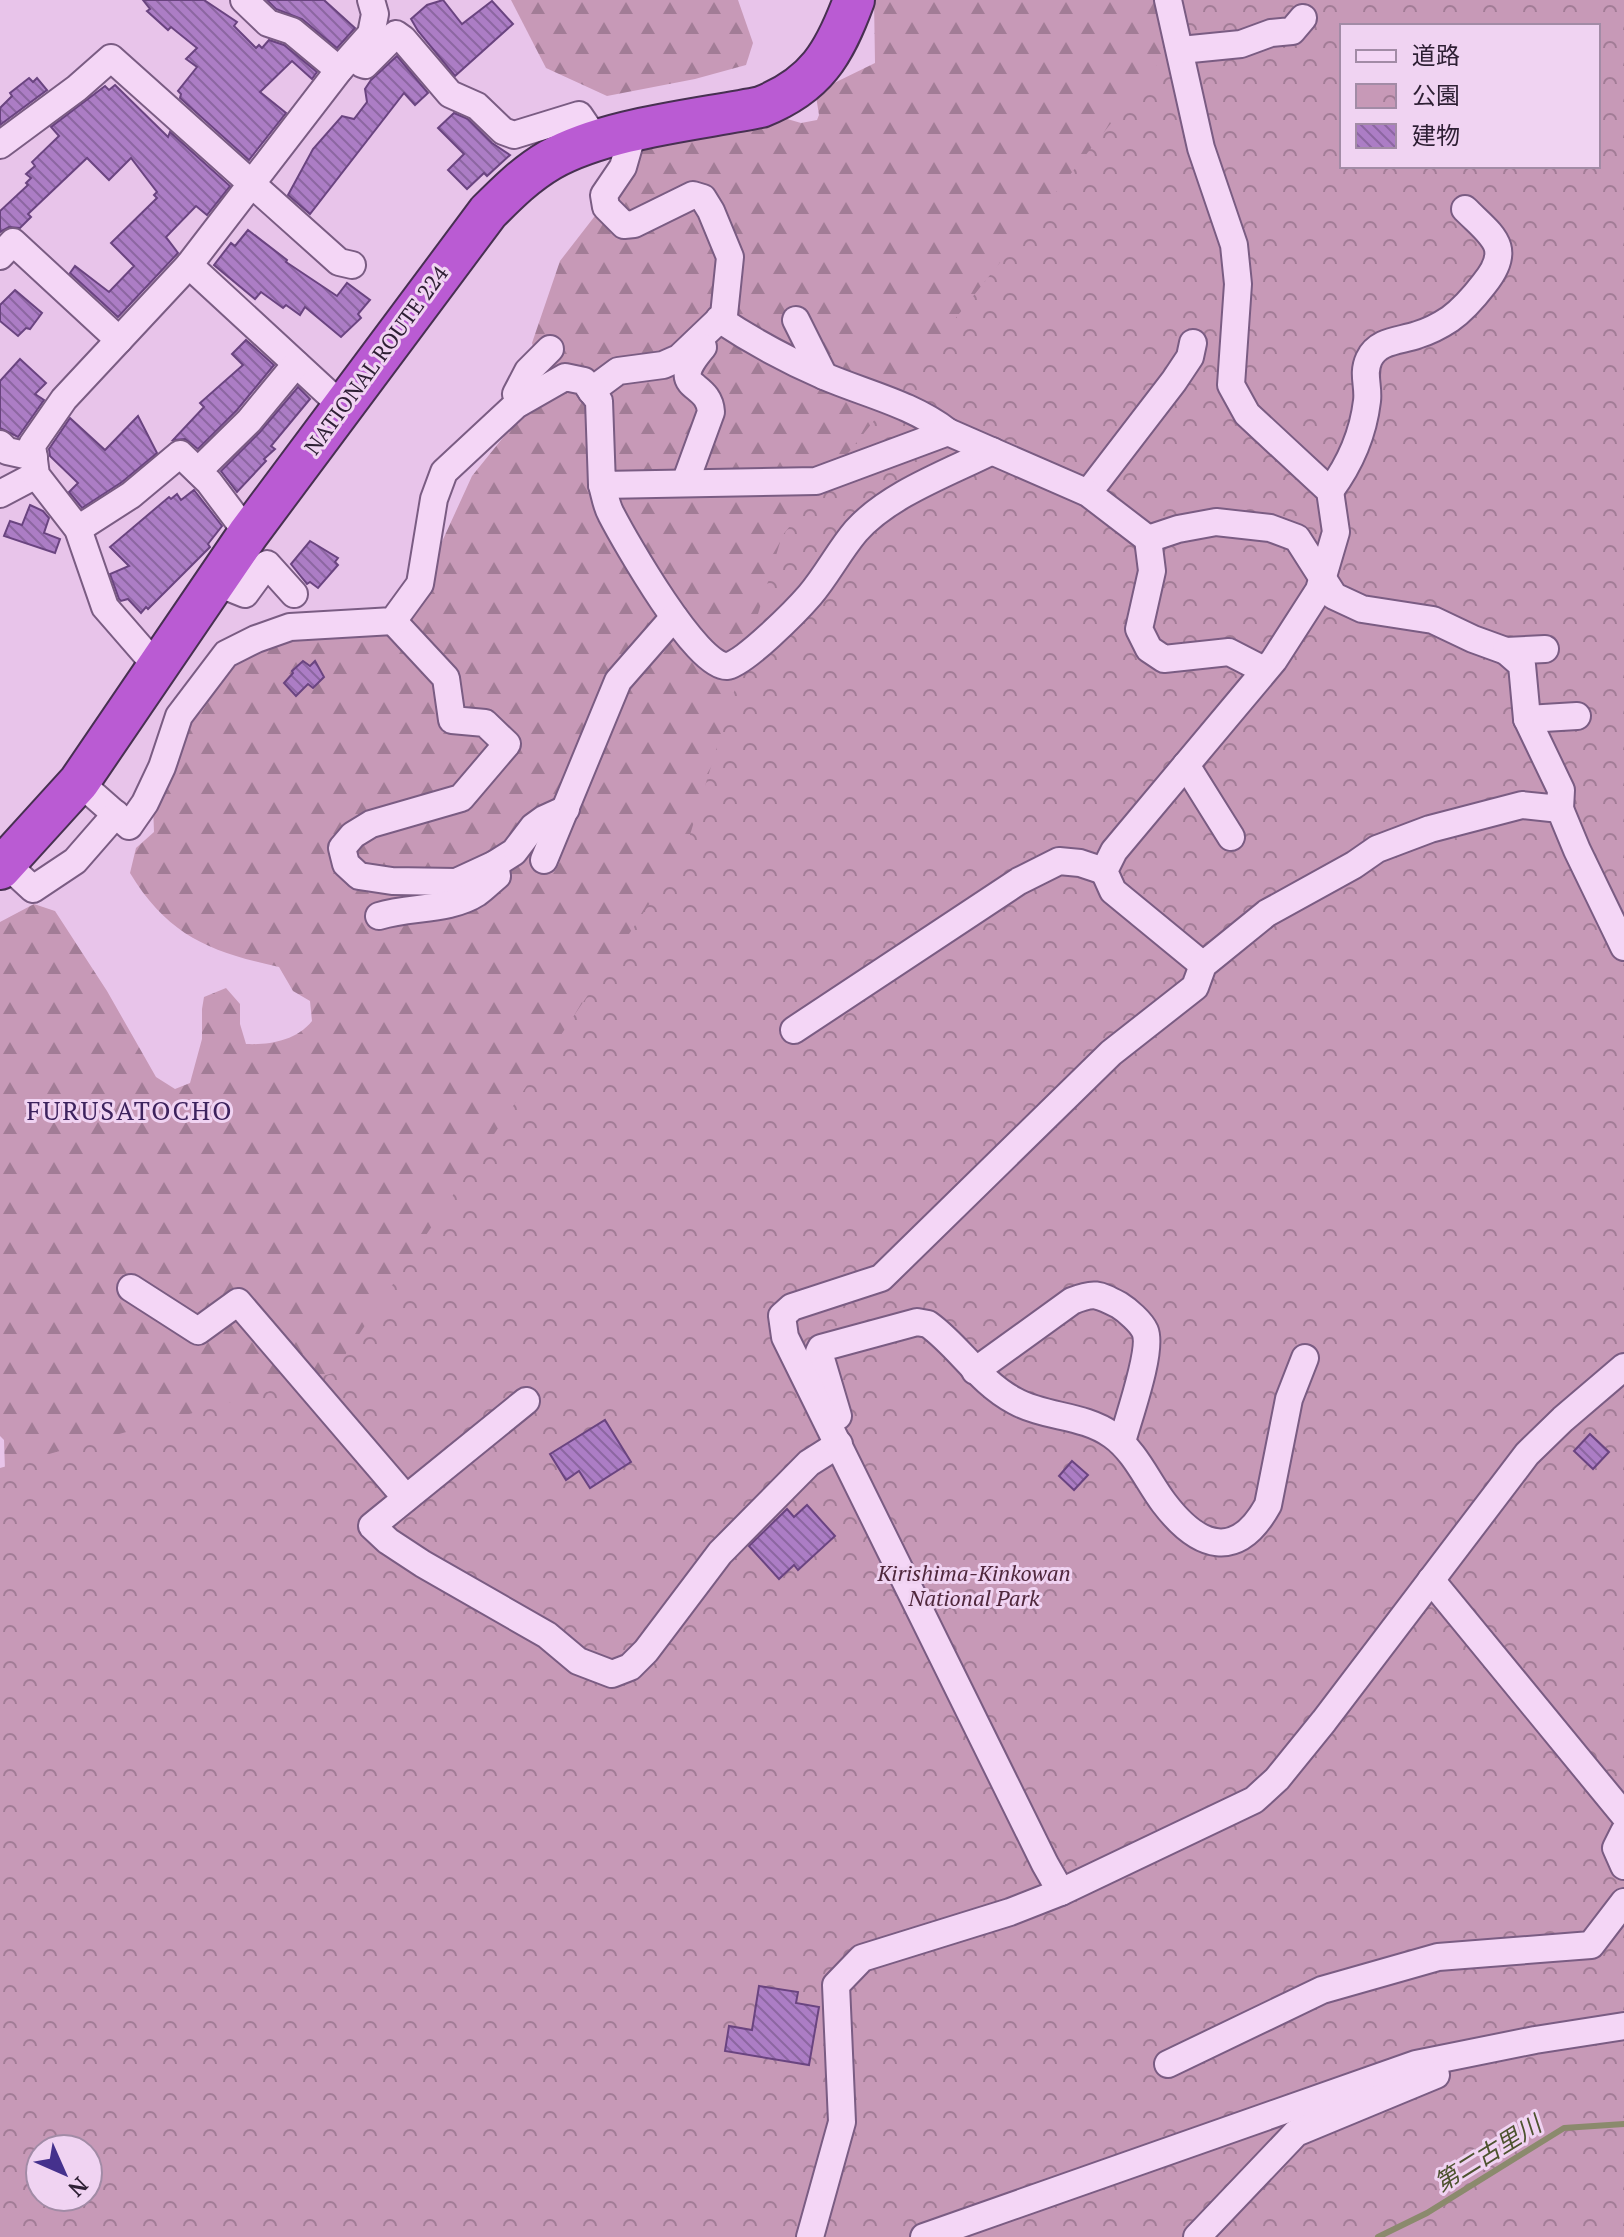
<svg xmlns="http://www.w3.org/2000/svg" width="1624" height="2237" viewBox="0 0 1624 2237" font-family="'PT Serif','Noto Sans JP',serif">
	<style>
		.forest { fill: url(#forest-firs); fill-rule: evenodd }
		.park { fill: url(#park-crowns); fill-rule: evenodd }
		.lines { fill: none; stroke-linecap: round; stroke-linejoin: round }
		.stream { stroke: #8b8a6d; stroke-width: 6 }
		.building { fill: url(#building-back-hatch); stroke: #6a4480; stroke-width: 2 }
		.minor-casing { stroke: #7a5c83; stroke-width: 30 }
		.highway-casing { stroke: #473051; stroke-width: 44 }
		.minor { stroke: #f4d6f6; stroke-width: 26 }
		.highway { stroke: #ba5bd3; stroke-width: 40 }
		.labels { text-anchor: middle; stroke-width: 6; stroke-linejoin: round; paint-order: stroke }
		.street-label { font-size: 22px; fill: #2e1f34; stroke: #f0d3f2 }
		.park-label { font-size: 22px; font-style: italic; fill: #4f273c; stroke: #f0d3f2 }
		.water-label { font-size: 24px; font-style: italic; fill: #4d532f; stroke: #f0d3f2 }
		.quarter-label { font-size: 26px; letter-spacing: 2px; fill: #3c225d; stroke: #f0d3f2 }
	</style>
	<defs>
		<pattern id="forest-firs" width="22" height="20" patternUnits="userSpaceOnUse" patternTransform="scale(2)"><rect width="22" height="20" fill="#c799b7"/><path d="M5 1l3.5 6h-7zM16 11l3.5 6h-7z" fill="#a27c96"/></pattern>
		<pattern id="park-crowns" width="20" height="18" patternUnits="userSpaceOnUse" patternTransform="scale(2)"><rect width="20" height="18" fill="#c799b7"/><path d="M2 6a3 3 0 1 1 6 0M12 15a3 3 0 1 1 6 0" fill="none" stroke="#a27c96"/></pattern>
		<pattern id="building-back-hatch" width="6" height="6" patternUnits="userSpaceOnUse" patternTransform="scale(2)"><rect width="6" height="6" fill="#ac7dc5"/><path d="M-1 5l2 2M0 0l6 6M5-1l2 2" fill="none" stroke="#8c66a1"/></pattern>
	</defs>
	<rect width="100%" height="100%" fill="#e8c4ea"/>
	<g class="forest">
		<path d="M511,0H738L753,43L746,65L695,79L607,96L546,68Z"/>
		<path d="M874,0H1624V1688L0,2237V1505L6,1500L4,1440L0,1436V922L34,904L55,911L107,991L156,1077L175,1089L190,1083L202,1039V1009L204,997L226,988L240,1004V1024L246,1044C269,1045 296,1041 312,1021L310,1001L293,991L279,967C211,952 168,936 130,873L136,848L154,832L153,805L187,712L246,652L274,638L383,629L430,583L440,546L472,476L519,418L548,401L532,343L560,261L636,163L641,150L665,139L777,116L801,123L817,120L819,115L816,96L830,85L875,63ZM1342,26H1598V166H1342ZM40,2149H88V2197H40Z"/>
	</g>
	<path class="park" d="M1174,0H1624V2237H0V1468L333,1373L685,851L782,536L1159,63ZM1342,26H1598V166H1342ZM40,2149H88V2197H40Z"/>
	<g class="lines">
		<path class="stream" d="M1378,2237L1427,2213L1564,2128L1624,2124"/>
	</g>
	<g class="building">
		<path d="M143,0H204L237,22L234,26L256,48L259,45L262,48L269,40L284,45L317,72L312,79L292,61L260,92L286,113L249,160L180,98L181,94L178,91L197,67L186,59L197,48L171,27L168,30L147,11L150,9Z"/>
		<path d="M267,0H324L355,28L337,48L302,19L276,9Z"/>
		<path d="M443,0L462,24L492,1L513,24L455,76L418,31L411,19L427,5Z"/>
		<path d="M397,56L428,93L415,105L404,93L310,214L288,195L313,149L342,116L354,119L367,102L365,89L371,80Z"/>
		<path d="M29,78L33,82L37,78L47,90L0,125V108L12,96L10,93Z"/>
		<path d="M115,85L168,137L170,132L230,186L207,215L196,206L166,237L178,253L118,317L70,273L75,266L109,292L134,266L111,243L157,198L154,195L157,192L131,158L109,180L87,158L28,214L31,217L20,228L9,227L0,232V211L28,185L26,183L31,178L26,174L35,166L32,162L59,136L51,127L105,86L109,90Z"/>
		<path d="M454,113L468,119L492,143L510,155L487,176L484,173L467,189L448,170L464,154L438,128Z"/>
		<path d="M248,230L287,260L286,262L337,296L347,283L370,300L358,314L361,318L341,337L305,307L300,315L286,305L283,308L261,292L255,299L214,265L231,243L235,246Z"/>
		<path d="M15,290L42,313L30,329L26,328L18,336L0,321V305Z"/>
		<path d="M246,340L274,365L237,410L198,449L185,439L173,440L204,407L200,403L243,365L232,354Z"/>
		<path d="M20,359L46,383L35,394L44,400L18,437L0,428V381Z"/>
		<path d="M298,387L310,399L271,446L275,449L264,459L266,461L237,492L221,471L260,432Z"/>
		<path d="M138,416L157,453L122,482L82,508L69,492L78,483L50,456L49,449L70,418L105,450Z"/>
		<path d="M194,490L222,526L208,544L210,547L148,609L146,607L141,613L128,599L121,601L119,599L110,574L129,566L110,547L169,497L171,499L177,494L181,500Z"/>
		<path d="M30,505L43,511L49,518L44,533L60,539L55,553L4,536L10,521L22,525Z"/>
		<path d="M310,541L338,558L335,562L338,565L318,588L310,582L307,584L291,564Z"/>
		<path d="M303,661L310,666L315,661L324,677L313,688L308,684L296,696L284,683L293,673L292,671Z"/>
		<path d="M605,1420L631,1462L590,1488L579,1471L566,1480L550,1454Z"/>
		<path d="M1590,1434L1609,1452L1593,1469L1574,1451Z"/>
		<path d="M1072,1461L1088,1475L1074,1490L1059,1476Z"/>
		<path d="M807,1505L835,1536L798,1570L794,1565L779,1579L749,1546L787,1509L794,1517Z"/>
		<path d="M759,1986L798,1992L796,2003L819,2007L809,2065L725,2051L729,2026L752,2030Z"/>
	</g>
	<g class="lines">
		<g class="minor-casing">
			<g id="minor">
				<path d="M244,0L268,23L292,31L339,70"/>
				<path d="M1168,0L1201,148L1234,245L1238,284L1231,385L1247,414L1330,491L1336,532L1319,590L1274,660L1114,851L1104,871L1113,891L1203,965"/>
				<path d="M1181,50L1241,44L1271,33L1292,31L1303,18"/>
				<path d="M362,64L365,65L396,34L403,39L450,94L477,106L503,131L514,135L579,115L596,140"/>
				<path d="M0,145L77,88L111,58L339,262L352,265"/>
				<path d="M0,256L13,242L119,340"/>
				<path d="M189,265L343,407"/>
				<path d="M719,319C752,341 787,360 824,376C866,394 912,404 948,432"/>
				<path d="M796,320L824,376"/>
				<path d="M591,391L618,371L663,365L679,358L724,315L730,257L711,211L703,198L693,195L634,224L624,225L606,207L604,195L623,167L633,132"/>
				<path d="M520,402L516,394L528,371L550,349"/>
				<path d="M0,444L7,451L34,457"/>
				<path d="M198,471L249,421L296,364"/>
				<path d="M685,483L711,412C709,379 665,392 703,347"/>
				<path d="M602,485C605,495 606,505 611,514C625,541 697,668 727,666C743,665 798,609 810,595C827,575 839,551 856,531C889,494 948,473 992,451"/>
				<path d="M1330,491C1350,464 1363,435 1367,401C1369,386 1362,374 1369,359C1378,340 1400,341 1417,335C1427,332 1441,325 1450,319C1464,309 1474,297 1484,284C1514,247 1492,236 1465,209"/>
				<path d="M1088,493L1174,381L1190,357L1193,343"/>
				<path d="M0,494L36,475"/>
				<path d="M78,529L131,495L180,454L209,482L248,534"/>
				<path d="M1148,539L1178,529L1216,522L1270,528L1297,538L1334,596L1362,609L1433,620L1473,639L1506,651L1522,665L1527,719L1561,790L1560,809"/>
				<path d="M215,582L245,594L267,564L294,594"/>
				<path d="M393,621L446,678L452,720L485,723L507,744L461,798L371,824L353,835L342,848L346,864L359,876L392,881L456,882L495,864L514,852L533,827L544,819L566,809"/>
				<path d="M1506,651L1545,649"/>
				<path d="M158,668L105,607L78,529L36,475L32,445L64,399L189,265L339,70L371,34L375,14L371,0"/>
				<path d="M1527,719L1577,716"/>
				<path d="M1186,765L1231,837"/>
				<path d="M79,782L129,826L145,803L162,767L179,716L226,654L256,639L290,627L393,621L420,584L434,499L444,472L516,405L565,377L584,381L599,401L602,485L816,481L948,432L1088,493L1148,539L1152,571L1139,629L1149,649L1164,659L1229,652L1264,670"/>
				<path d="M544,860L618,681L674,617"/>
				<path d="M6,864L33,889L75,861L116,814"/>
				<path d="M379,916C411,906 449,911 477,893C484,888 491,881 497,876L495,864"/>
				<path d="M794,1030L1019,881L1059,861L1080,863L1104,871"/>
				<path d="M131,1288L198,1331L238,1302L406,1498"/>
				<path d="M975,1371L1072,1301C1094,1292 1098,1294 1119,1305C1127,1310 1141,1322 1145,1331C1153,1350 1128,1419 1122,1442"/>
				<path d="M526,1401L372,1526L388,1541L423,1564L547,1635L578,1661L612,1674L630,1667L646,1651L720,1553L809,1463L839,1444"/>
				<path d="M838,1416L819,1352L821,1348L917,1322L928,1324C959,1346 979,1382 1015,1401C1046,1418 1082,1414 1112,1435C1135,1451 1148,1482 1164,1503C1199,1549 1237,1561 1268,1505L1289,1399L1305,1358"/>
				<path d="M1431,1580L1624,1815"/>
				<path d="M1624,1832L1616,1848L1624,1866"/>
				<path d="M1061,1892L1045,1864L785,1337L782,1316L792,1307L881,1278L1111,1053L1195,987L1203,965L1267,913L1354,865L1377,849L1430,829L1522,805L1560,809L1577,850L1624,947"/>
				<path d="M1168,2064L1322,1990L1438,1957L1591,1945L1624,1902"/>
				<path d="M810,2237L842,2122L836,1985L862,1958L1010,1912L1061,1892L1254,1800L1277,1779L1324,1721L1527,1454L1563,1419L1624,1367"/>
				<path d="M924,2237L1416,2064L1535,2040L1624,2026"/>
				<path d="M1197,2237L1296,2133L1436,2075"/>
			</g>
		</g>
		<g class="highway-casing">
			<path id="highway" d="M0,869L79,782L248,534L488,212C508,192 526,174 550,160C607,128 696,120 761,107C816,85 834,54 854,0"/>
		</g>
		<use href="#minor" class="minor"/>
		<use href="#highway" class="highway"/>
	</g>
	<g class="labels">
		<g class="street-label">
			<text transform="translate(376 360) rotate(-54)" y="8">NATIONAL ROUTE 224</text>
		</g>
		<g class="park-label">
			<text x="974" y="1581">Kirishima-Kinkowan<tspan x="974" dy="25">National Park</tspan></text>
		</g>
		<g class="water-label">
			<text transform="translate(1488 2154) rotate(-32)" y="8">第二古里川</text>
		</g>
		<g class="quarter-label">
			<text x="130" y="1120">FURUSATOCHO</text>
		</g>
	</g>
	<rect x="1340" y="24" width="260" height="144" fill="#f0d3f2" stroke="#a28ba6" stroke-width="2"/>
	<rect x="1356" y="50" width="40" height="12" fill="#f4d6f6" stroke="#a28ba6" stroke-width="2"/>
	<text x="1412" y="64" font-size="24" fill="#2e1f34">道路</text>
	<rect x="1356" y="84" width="40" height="24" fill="url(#park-crowns)" stroke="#a28ba6" stroke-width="2"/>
	<text x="1412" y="104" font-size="24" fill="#2e1f34">公園</text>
	<rect x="1356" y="124" width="40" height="24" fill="url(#building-back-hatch)" stroke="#a28ba6" stroke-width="2"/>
	<text x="1412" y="144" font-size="24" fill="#2e1f34">建物</text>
	<g transform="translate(64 2173) rotate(135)"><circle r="38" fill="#f0d3f2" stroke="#a28ba6" stroke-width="2"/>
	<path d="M0-6L14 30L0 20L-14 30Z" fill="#45318d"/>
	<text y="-12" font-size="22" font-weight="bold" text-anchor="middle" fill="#2e1f34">N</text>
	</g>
</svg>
